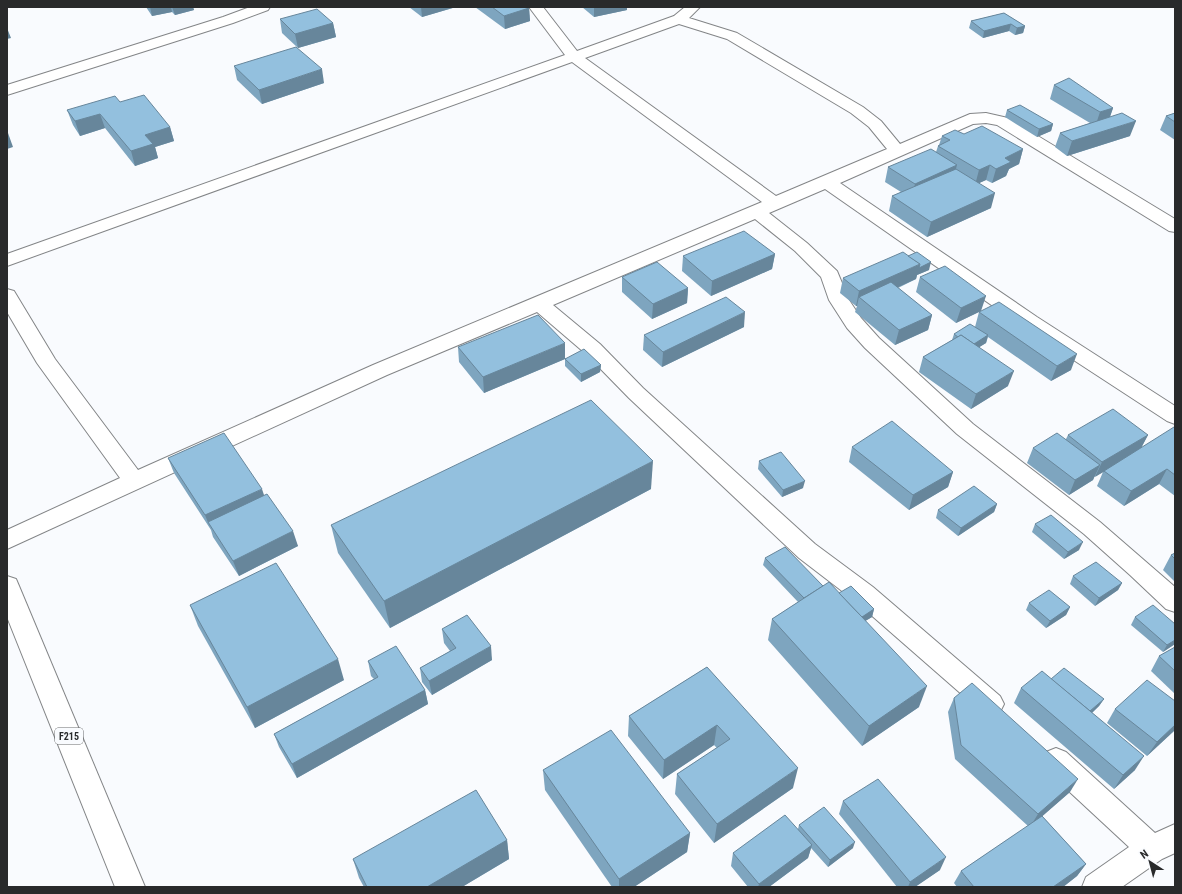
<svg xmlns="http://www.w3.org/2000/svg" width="1182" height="894" viewBox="0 0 1182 894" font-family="'Roboto Condensed',sans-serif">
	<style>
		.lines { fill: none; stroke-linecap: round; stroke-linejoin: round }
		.minor-casing { stroke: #838587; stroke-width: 2 }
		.primary-casing { stroke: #838587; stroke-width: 2 }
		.minor { fill: #fff; fill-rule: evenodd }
		.primary { fill: #fff; fill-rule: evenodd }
		.wall { fill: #7ea5bf }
		.shaded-wall { fill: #67869b }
		.building { fill: #93c0de; stroke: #67869b }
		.labels { text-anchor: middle; stroke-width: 3; stroke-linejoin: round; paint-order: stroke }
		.shield { fill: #f9fbfe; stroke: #67696a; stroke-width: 1 }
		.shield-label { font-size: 10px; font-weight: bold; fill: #292a2b }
	</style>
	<rect width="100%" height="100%" fill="#f9fbfe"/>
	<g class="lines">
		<g class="minor-casing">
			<g id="minor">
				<path d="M250,7H270L268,10L233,23L7,95V85L223,17Z"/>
				<path d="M529,7H543L577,51L674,16L685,7H700L689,18L737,33L863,107L881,121L900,144L970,114L986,113L1008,118L1175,219V232L1169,231L997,125L986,123L973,124L840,183L1037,317L1175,406V424L1167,421L1023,327L825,189L769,213L807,243L837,271L849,300L861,318L879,338L973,424L1100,522L1175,587V612L1166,609L1130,575L1084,534L957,434L865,348L847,328L829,300L821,277L795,251L755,219L553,305L600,344L643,388L815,544L873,587L1000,696L1004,704L1000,712L991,716L982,712L855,601L799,558L629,398L586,354L537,312L387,375L7,549V530L120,478L37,363L7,312V289L14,291L55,359L138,470L373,365L762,202L572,62L7,266V254L565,55ZM679,24L727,39L851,113L869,127L887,149L776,196L585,58Z"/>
				<path d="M1056,748L1066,752L1155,833L1175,824V853L1162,859L1122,887H1082L1086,877L1129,847L1046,770L1042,761L1046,752Z"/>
			</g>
		</g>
		<g class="primary-casing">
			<path id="primary" d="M7,576L16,579L19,586L145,887H115L7,617Z"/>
		</g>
		<use href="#minor" class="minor"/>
		<use href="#primary" class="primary"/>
	</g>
	<g class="wall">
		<path d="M146,7H193L194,10L175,15L172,12L152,16Z"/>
		<path d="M409,7H456L422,17Z"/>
		<path d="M475,7H528L529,8L530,21L505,29Z"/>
		<path d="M582,7H627V10L594,17Z"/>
		<path d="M1004,13L1025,26L1023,33L1015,35L1009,31L983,38L969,28L971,21Z"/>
		<path d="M280,19L333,23L336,37L298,48L282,33Z"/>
		<path d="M234,66L324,83L262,104L237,80Z"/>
		<path d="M1054,85L1113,108L1110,117L1130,136L1067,156L1055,147L1060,133L1090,123L1050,99Z"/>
		<path d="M120,102L170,127L174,141L155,147L158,158L135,166L105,128L80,136L73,125L67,110Z"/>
		<path d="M1007,110L1053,124L1051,131L1037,137L1005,117Z"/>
		<path d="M1175,113V140L1160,130L1166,116Z"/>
		<path d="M964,134L1023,149L1019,164L1009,169L1006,176L992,183L986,180L979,183L991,208L927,237L889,211L892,196L901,192L885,182L888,167L936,152L938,146L939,145L942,136Z"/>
		<path d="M775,254L772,269L711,296L682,271L683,256Z"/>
		<path d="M929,270L917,275L916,279L898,288L932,315L928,330L895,345L855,312L857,306H856L840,293L843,278Z"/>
		<path d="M622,277L688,288L687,303L652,319L622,292Z"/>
		<path d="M920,277L981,311L956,323L916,292Z"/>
		<path d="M979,312L1071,370L1051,381L988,337L986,343L979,347L1008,386L971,409L919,372L923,357L952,340L954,334L975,327Z"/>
		<path d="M744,327L662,367L643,350L644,335Z"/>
		<path d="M458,347L565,358L601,365L600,372L581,382L565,366V359L484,393L459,362Z"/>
		<path d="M1175,428V496L1159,484L1124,506L1097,486L1103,472L1094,477L1093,480L1069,495L1027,463L1033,448L1066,439L1068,435H1148L1141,448Z"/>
		<path d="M852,447L953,472L948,487L909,510L849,462Z"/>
		<path d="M168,458L264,495L298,546L239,576L213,537L211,530L174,473Z"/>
		<path d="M759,461L803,488L782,497L758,469Z"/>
		<path d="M651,489L390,628L338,553L331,525Z"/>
		<path d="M997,504L994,512L958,536L936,518L938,510Z"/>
		<path d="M1035,524L1079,550L1064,559L1032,532Z"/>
		<path d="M1175,553V582L1163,570L1171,555Z"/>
		<path d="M765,558L823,586L874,609L872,617L865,621L919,707L862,746L768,640L772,619L798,602L763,565Z"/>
		<path d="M1073,576L1122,583L1118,590L1095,606L1070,584Z"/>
		<path d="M1029,603L1070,607L1066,615L1046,628L1026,610Z"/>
		<path d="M190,605L344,680L255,728L198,626Z"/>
		<path d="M1135,617L1175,624V644L1163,652L1131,625Z"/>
		<path d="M442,629L492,660L432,695L422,682L420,668L450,651L444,643Z"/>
		<path d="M1175,647V694L1151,671L1159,656Z"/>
		<path d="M368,661L425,690L428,704L297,778L279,747L274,734L374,679L371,676Z"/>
		<path d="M707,667L793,788L714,843L675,794L677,774L717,748L714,745L663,779L628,736L629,716Z"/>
		<path d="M1051,679L1104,699L1099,706L1092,713L1135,770L1114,789L1014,703L1021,688Z"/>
		<path d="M954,698L1070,792L1042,816L1086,864L1077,876L1063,887H957L954,883L961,871L1028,826L955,759L948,712Z"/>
		<path d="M1175,701V730L1147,756L1107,723L1115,709Z"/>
		<path d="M543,770L690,833L687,852L634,887H612L545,790Z"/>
		<path d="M843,801L940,870L915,887H897L839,814Z"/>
		<path d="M799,825L853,848L828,867L811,848L808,858L769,887H748L731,866L733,853L798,829Z"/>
		<path d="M507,840L509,859L462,887H364L359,878L353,859Z"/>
	</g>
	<g class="shaded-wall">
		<path d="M150,7H171L172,12L152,16Z"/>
		<path d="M172,7H193L194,10L175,15Z"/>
		<path d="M421,7H456L422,17Z"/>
		<path d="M594,7H627V10L594,17Z"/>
		<path d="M529,8L530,21L505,29L504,16Z"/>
		<path d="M333,23L336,37L298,48L295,34Z"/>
		<path d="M1011,24L1009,31L983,38L984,31Z"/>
		<path d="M1025,26L1023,33L1015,35L1017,28Z"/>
		<path d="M7,28L11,38L7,39Z"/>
		<path d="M322,69L324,83L262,104L259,90Z"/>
		<path d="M1113,108L1108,122L1095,127L1100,112Z"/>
		<path d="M100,114L105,128L80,136L75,121Z"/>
		<path d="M1136,121L1130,136L1067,156L1072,141Z"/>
		<path d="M1053,124L1051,131L1037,137L1039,129Z"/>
		<path d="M170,127L174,141L155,147L158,158L135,166L131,151L145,135Z"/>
		<path d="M7,133H8L13,147L7,149Z"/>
		<path d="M1023,149L1019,164L1009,169L1006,176L992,183L996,169L1005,158Z"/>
		<path d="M957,165L953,180L911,199L915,184Z"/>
		<path d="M990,165L986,180L975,185L979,170Z"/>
		<path d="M995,193L991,208L927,237L931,222Z"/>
		<path d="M775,254L772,269L711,296L712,281Z"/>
		<path d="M931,262L929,270L917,275L916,279L865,302L859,297L857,306H856L859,291L920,264Z"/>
		<path d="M688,288L687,303L652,319L653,304Z"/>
		<path d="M986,296L981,311L956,323L961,308Z"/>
		<path d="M745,312L744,327L662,367L663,352Z"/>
		<path d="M932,315L928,330L895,345L899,330Z"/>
		<path d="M988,335L986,343L970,353L972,345Z"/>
		<path d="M565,343V359L484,393L483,377Z"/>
		<path d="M1077,354L1071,370L1051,381L1057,366Z"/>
		<path d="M601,365L600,372L581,382V374Z"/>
		<path d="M1014,371L1008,386L971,409L976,394Z"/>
		<path d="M1148,435L1140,450L1095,477L1102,462Z"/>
		<path d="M653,461L651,489L390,628L384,601Z"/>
		<path d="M1100,465L1093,480L1069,495L1075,480Z"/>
		<path d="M1167,469L1159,484L1124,506L1131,491Z"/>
		<path d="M953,472L948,487L909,510L913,495Z"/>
		<path d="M805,481L803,488L782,497L783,490Z"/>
		<path d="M262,489L267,504L208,522L211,530L205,515Z"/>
		<path d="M997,504L994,512L958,536L961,528Z"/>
		<path d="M293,531L298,546L239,576L233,561Z"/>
		<path d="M1083,542L1079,550L1064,559L1068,552Z"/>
		<path d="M1122,583L1118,590L1095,606L1099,598Z"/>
		<path d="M1070,607L1066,615L1046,628L1050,621Z"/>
		<path d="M874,609L872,617L852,629L854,622Z"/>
		<path d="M1175,640V644L1163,652L1167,645Z"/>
		<path d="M491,646L492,660L432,695L429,681Z"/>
		<path d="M338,659L344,680L255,728L247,707Z"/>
		<path d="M927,686L919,707L862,746L869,726Z"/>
		<path d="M425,690L428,704L297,778L292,764Z"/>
		<path d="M1104,699L1099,706L1083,721L1087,714Z"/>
		<path d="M717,725L714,745L663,779L664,760Z"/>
		<path d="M1175,725V730L1147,756L1157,742Z"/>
		<path d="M1144,756L1135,770L1114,789L1123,775Z"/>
		<path d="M798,768L793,788L714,843L717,824Z"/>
		<path d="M1078,779L1070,792L1030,827L1038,814Z"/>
		<path d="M690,833L687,852L634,887H619V879Z"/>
		<path d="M507,840L509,859L462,887H427Z"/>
		<path d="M855,842L853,848L828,867L830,860Z"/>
		<path d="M812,845L808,858L769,887H758L759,884Z"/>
		<path d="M946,857L940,870L915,887H908L910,882Z"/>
		<path d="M1086,864L1077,876L1063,887H1053Z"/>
	</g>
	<g class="building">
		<path d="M492,7H528L529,8L504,16Z"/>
		<path d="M317,9L333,23L295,34L280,19Z"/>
		<path d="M1004,13L1025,26L1017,28L1011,24L984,31L971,21Z"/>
		<path d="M296,47L322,69L259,90L234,66Z"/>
		<path d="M1069,78L1113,108L1100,112L1054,85Z"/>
		<path d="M144,95L170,127L145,135L153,144L131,151L100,114L75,121L67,110L115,96L120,102Z"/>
		<path d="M1020,105L1053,124L1039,129L1007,110Z"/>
		<path d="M1122,113L1136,121L1072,141L1060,133Z"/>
		<path d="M1175,113V122L1166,116Z"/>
		<path d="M982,126L1023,149L1005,158L1011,162L996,169L990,165L979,170L938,146L950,140L942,136L955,130L964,134Z"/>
		<path d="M931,149L957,165L915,184L888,167Z"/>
		<path d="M956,169L995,193L931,222L892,196Z"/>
		<path d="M744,231L775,254L712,281L683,256Z"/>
		<path d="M903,252L920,264L859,291L843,278Z"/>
		<path d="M917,252L931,262L919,268L920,264L908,256Z"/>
		<path d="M657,262L688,288L653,304L622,277Z"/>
		<path d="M945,266L986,296L961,308L920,277Z"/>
		<path d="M891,282L932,315L899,330L859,297Z"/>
		<path d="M726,297L745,312L663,352L644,335Z"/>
		<path d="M999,302L1077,354L1057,366L979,312Z"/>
		<path d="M538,315L565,343L483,377L458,347Z"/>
		<path d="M970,324L988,335L974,344L961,335L958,337L954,334Z"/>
		<path d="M961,335L1014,371L976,394L923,357Z"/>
		<path d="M584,349L601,365L581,374L565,359Z"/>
		<path d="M591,400L653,461L384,601L331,525Z"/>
		<path d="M1113,409L1148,435L1102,462L1068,435Z"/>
		<path d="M892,421L953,472L913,495L852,447Z"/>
		<path d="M1174,427L1175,428V475L1167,469L1131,491L1104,471Z"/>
		<path d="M224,433L262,489L205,515L168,458Z"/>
		<path d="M1057,433L1100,465L1075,480L1033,448Z"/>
		<path d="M781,452L805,481L783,490L759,461Z"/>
		<path d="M974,486L997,504L961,528L938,510Z"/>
		<path d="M267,494L293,531L233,561L208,522Z"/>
		<path d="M1051,515L1083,542L1068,552L1035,524Z"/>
		<path d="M785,547L823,586L804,598L765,558Z"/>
		<path d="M1175,553V559L1171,555Z"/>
		<path d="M1096,562L1122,583L1099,598L1073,576Z"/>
		<path d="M276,563L338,659L247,707L190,605Z"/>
		<path d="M829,582L927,686L869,726L772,619Z"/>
		<path d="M851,586L874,609L862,617L839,593Z"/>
		<path d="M1049,590L1070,607L1050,621L1029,603Z"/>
		<path d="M1153,605L1175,624V640L1167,645L1135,617Z"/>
		<path d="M467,615L491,646L429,681L420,668L456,648L442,629Z"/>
		<path d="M396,646L425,690L292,764L274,734L378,677L368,661Z"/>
		<path d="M1175,647V671L1159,656Z"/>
		<path d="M707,667L798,768L717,824L677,774L730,739L717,725L664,760L629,716Z"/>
		<path d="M1064,668L1104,699L1090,711L1051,679Z"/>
		<path d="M1042,671L1144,756L1123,775L1021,688Z"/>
		<path d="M1147,680L1175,701V725L1157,742L1115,709Z"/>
		<path d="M972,683L1078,779L1038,814L961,745L954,698Z"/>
		<path d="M611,730L690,833L619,879L543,770Z"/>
		<path d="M878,779L946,857L910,882L843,801Z"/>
		<path d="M476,790L507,840L427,887H367L353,859Z"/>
		<path d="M824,807L855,842L830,860L799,825Z"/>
		<path d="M785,815L812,845L759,884L733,853Z"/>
		<path d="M1042,816L1086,864L1053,887H974L961,871Z"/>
	</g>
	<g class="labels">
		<rect class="shield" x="55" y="728" width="28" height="16" rx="3"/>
		<g class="shield-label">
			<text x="69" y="740">F215</text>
		</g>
	</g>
	<rect width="1182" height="894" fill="none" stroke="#292a2b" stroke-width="16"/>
	<g transform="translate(1150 862) rotate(324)" stroke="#f9fbfe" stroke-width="3" paint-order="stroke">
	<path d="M0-3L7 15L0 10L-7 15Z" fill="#292a2b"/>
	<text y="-6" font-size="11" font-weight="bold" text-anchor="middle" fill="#292a2b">N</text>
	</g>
</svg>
